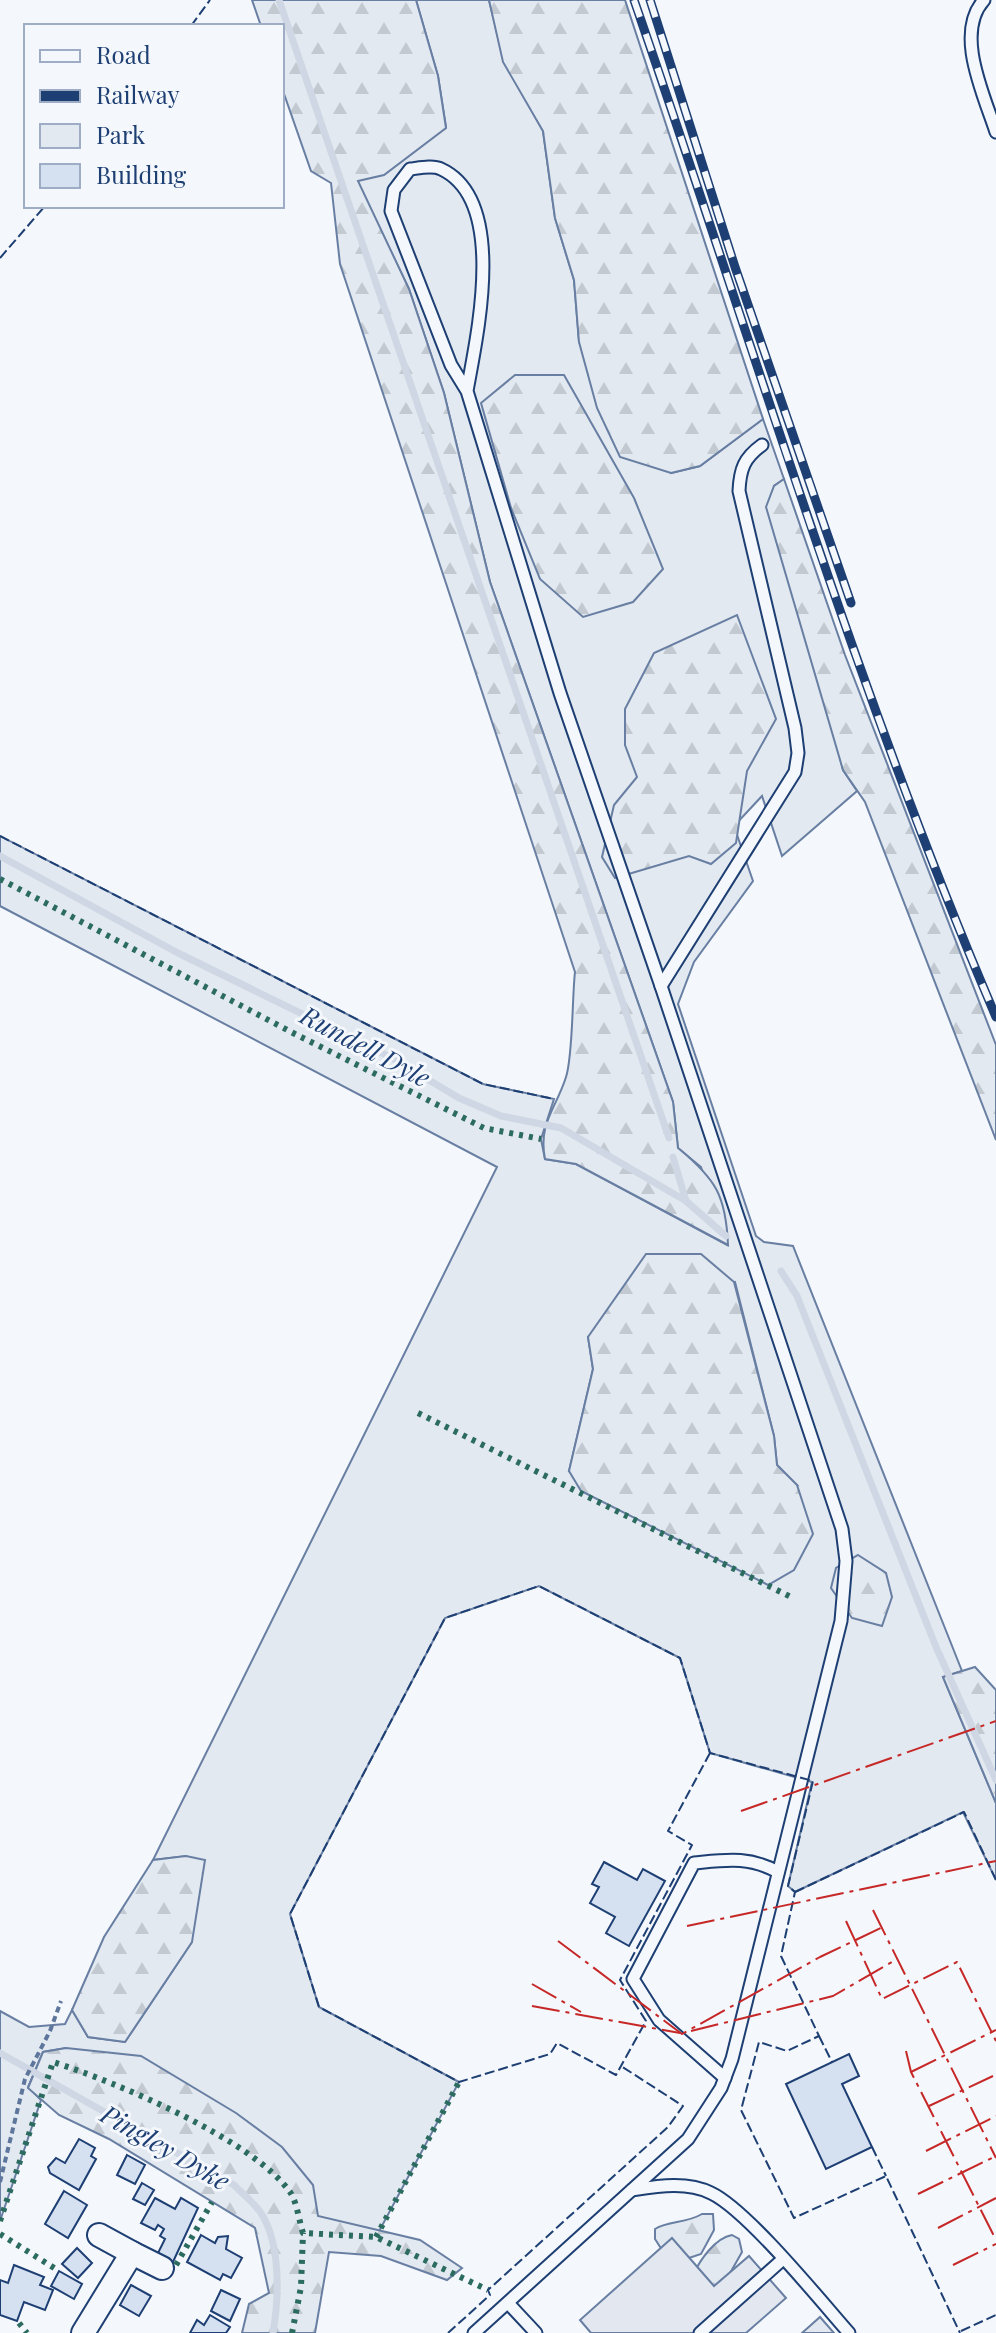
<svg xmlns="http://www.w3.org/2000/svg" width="996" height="2333" viewBox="0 0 996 2333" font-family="'Playfair Display',serif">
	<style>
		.green { fill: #e3e9f0; stroke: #687fa3; stroke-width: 2; fill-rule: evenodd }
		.forest { fill: url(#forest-firs); stroke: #687fa3; stroke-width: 2 }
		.parking { fill: #e3e8f0; stroke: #687fa3; stroke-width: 2 }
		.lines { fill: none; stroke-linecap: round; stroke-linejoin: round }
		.stream { stroke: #cfd7e4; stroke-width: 7 }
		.building { fill: #d5e0f0; stroke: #1d3f73; stroke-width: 2 }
		.service-casing { stroke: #1d3f73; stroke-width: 15 }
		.minor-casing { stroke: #1d3f73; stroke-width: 26 }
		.path { stroke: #5e769c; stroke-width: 4; stroke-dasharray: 6 4; stroke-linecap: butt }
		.service { stroke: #f4f7fb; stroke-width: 11 }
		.minor { stroke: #f4f7fb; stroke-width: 22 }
		.rail-casing { stroke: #1d3f73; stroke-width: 9 }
		.rail { stroke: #f4f7fb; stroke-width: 6; stroke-dasharray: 18; stroke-linecap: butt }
		.hedge { stroke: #2c6c60; stroke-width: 6; stroke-dasharray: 4 6; stroke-linecap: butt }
		.fence { stroke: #1d3f73; stroke-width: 2; stroke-dasharray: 10 4; stroke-linecap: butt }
		.power { stroke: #c62828; stroke-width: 2; stroke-dasharray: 28 6 4 6; stroke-linecap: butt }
		.labels { text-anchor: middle; stroke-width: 6; stroke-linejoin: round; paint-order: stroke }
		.water-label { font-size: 26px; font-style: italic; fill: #1d3f73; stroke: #f4f7fb }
	</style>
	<defs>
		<pattern id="forest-firs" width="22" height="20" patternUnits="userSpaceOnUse" patternTransform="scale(2)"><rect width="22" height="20" fill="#e3e9f0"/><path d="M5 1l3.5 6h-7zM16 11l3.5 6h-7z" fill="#c2c9d1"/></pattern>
	</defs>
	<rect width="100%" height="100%" fill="#f4f7fb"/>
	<path class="green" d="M416,0H489L504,62L543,131L555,218L574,280L579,342L671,473L700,466L763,419L784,479L774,486L843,770L857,791L782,856L762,796L734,826L753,881L694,962L678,1004L756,1236L764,1242L793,1246L962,1671L943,1677L996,1803V1880L963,1812L795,1892L788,1886L812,1782L710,1753L680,1658L539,1586L445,1618L290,1914L319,2007L459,2082L376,2237L303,2233L66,2048L43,2052L28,2087L41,2100L0,2221V2011L29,2027L65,2024L72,2010L88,2037L125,2042L192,1942L186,1856L153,1860L497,1167L0,906V836L483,1084L554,1099L541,1139L545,1159L576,1164L727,1245L701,1167L678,1148L673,1102L490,582L444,393L409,289L357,181L446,127L438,76ZM735,1282L774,1436L777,1465L797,1485L569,1471L593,1369L588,1337Z"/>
	<g class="forest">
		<path d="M252,0H416L438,76L446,128L384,175L358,181L409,289L444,393L490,582L673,1102L678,1148C716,1179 726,1196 728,1245L576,1164L545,1159C538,1123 556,1109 566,1077C573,1056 572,998 575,972L340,264L331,183L311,171L282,88V26H261Z"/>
		<path d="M489,0H625L763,419L700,466L671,473L620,457L597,408L579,342L574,280L555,218L543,131L503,62Z"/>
		<path d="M515,375H564L634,498L663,569L633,602L583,617L540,579L511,508L481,403Z"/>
		<path d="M784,479L845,655L996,1045V1140L865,802L843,770L766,507L774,486Z"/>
		<path d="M737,615L776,719L747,771L736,843L711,864L689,856L615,878L602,857L614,805L637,777L625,745V709L654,653Z"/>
		<path d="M646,1254H701L734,1282L774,1436L777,1465L797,1485L813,1534L794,1570L768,1585L581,1491L569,1471L593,1369L588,1337Z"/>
		<path d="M858,1555L886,1573L892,1597L882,1626L852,1618L831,1588L836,1568Z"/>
		<path d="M975,1667L996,1690V1803L943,1677Z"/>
		<path d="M186,1856L205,1860L192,1942L125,2042L88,2037L72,2010L104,1937L153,1860Z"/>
		<path d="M66,2048L141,2056L236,2113L282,2147L313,2185L318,2216L420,2240L462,2268L447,2280L381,2256L329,2252L315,2333H242L249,2304L269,2293L255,2228L109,2139L59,2115L28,2088L43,2052Z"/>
		<path d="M702,2214H713L714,2230L701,2254L671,2264L655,2239V2229C669,2220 685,2224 702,2214Z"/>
		<path d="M732,2235L739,2239L742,2252L721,2289L702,2290L693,2275C700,2260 715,2238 732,2235Z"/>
	</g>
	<g class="parking">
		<path d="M672,2238L714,2286L749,2256L786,2298L746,2333H591L580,2320Z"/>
		<path d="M820,2317L834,2333H802Z"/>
	</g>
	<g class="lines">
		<g class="stream">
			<path d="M279,0L669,1138"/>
			<path d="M0,856L178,953L392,1058L459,1098L501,1116L561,1128L686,1201L726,1236"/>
			<path d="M673,1157L686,1201"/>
			<path d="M781,1271L797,1296L936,1647L996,1780"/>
			<path d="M0,2053L234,2185C243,2194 254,2203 261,2213C281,2244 279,2298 273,2333"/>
		</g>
	</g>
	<g class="building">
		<path d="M604,1862L637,1880L643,1869L665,1881L629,1946L606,1933L615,1917L590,1903L599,1887L592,1884Z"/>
		<path d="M849,2054L859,2076L842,2084L872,2147L826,2169L786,2084Z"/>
		<path d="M79,2139L95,2148L91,2156L96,2159L79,2190L50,2173L48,2167L56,2158L65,2163Z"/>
		<path d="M127,2155L145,2165L135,2184L117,2175Z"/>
		<path d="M142,2183L154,2190L145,2205L133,2199Z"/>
		<path d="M64,2191L87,2205L68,2238L45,2224Z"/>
		<path d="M155,2198L175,2209L181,2198L198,2208L172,2264L157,2255L165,2239L160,2236L164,2229L158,2225L155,2230L141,2223Z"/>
		<path d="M201,2235L215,2243L218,2237L228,2236L226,2249L242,2258L231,2278L223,2274L220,2280L187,2262Z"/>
		<path d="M77,2248L92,2263L78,2278L62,2264Z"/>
		<path d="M14,2265L44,2277L40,2285L53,2290L45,2310L24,2302L17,2321L0,2315V2280L8,2283Z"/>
		<path d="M59,2271L82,2284L74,2299L51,2286Z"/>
		<path d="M131,2285L151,2296L139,2316L120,2305Z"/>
		<path d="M221,2290L240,2299L230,2321L211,2311Z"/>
		<path d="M210,2315L230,2327L226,2333H190L197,2320L204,2325Z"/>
	</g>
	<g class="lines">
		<g class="service-casing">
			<g id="service">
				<path d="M984,0C954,33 984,95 996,132"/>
				<path d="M467,391C477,335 508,200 441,169C433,165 419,168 410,169L394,190L391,211L451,365L467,391L560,693L661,986L842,1529L846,1561L841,1621L732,2059L721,2088L688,2139L474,2333"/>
				<path d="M661,986L795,772L798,753L795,728L739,491C740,469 744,458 762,445"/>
				<path d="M725,2078L659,2020L633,1979L694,1863C726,1860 749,1856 778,1872"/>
				<path d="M632,2190C658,2186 687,2181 711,2193C747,2210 820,2300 849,2333"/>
				<path d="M508,2303L536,2333"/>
				<path d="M700,2333L782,2260"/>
			</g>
		</g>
		<g class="minor-casing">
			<g id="minor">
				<path d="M132,2253L162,2268"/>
				<path d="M83,2333L132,2253L99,2235"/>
			</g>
		</g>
		<path class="path" d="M0,2182L25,2079L50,2031L61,2001"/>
		<use href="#service" class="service"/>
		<use href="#minor" class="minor"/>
		<g class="rail-casing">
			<g id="rail">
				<path d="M634,0C752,340 854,686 996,1017"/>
				<path d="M650,0L735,267L851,603"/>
			</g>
		</g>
		<use href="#rail" class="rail"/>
		<g class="hedge">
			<path d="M0,879L295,1034L484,1128L541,1139"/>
			<path d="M418,1413L791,1597"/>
			<path d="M0,2221L53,2062C116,2082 252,2139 290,2192C297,2202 299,2221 303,2233L376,2237L488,2290"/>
			<path d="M0,2234L59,2271"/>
			<path d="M376,2237L459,2082"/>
			<path d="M176,2265L212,2202"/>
			<path d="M19,2323L27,2333"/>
			<path d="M292,2333L301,2287L303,2233"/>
		</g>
		<g class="fence">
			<path d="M191,26L210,0"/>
			<path d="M0,258L45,206"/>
			<path d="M0,836L483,1084L554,1099"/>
			<path d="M710,1753L668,1831L692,1845L620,1980L646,2021L616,2075L557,2043L550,2054L459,2082L319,2007L290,1914L445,1618L539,1586L680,1658L710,1753L813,1781L788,1886L795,1892L781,1956L819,2036L787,2051L759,2042L741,2110L794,2218L886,2176L960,2333"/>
			<path d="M795,1892L964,1812L996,1880"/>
			<path d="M819,2036L832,2062"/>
			<path d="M872,2147L886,2176"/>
			<path d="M961,2331L996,2315"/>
			<path d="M448,2333L490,2295L488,2290L668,2127L683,2106L621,2066"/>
		</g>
		<g class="power">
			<path d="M741,1811L996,1721"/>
			<path d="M873,1910L996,2158"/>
			<path d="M846,1921L882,1999L957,1962L996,2041"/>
			<path d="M687,1926L996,1861"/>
			<path d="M558,1941L682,2034L820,1957L883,1927"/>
			<path d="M532,1984L581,2012"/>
			<path d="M532,2006L680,2033"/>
			<path d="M691,2031L833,1996L897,1959"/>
			<path d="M906,2051L911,2072L996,2240"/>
			<path d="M911,2072L996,2030"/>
			<path d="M929,2106L993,2076"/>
			<path d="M926,2151L996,2116"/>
			<path d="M918,2194L996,2156"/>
			<path d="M938,2228L996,2198"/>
			<path d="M953,2265L996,2244"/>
		</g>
	</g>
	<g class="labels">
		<g class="water-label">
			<text transform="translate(365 1047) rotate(28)" y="9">Rundell Dyle</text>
			<text transform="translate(165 2148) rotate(30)" y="9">Pingley Dyke</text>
		</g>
	</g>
	<rect x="24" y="24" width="260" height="184" fill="#f4f7fb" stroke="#9eadc5" stroke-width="2"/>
	<rect x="40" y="50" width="40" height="12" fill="#f4f7fb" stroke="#9eadc5" stroke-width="2"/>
	<text x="96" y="64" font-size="24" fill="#1d3f73">Road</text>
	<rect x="40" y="90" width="40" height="12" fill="#1d3f73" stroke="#9eadc5" stroke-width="2"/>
	<text x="96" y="104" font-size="24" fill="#1d3f73">Railway</text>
	<rect x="40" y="124" width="40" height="24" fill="#e3e9f0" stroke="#9eadc5" stroke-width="2"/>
	<text x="96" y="144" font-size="24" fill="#1d3f73">Park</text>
	<rect x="40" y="164" width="40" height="24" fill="#d5e0f0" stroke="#9eadc5" stroke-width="2"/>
	<text x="96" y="184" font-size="24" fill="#1d3f73">Building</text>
</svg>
